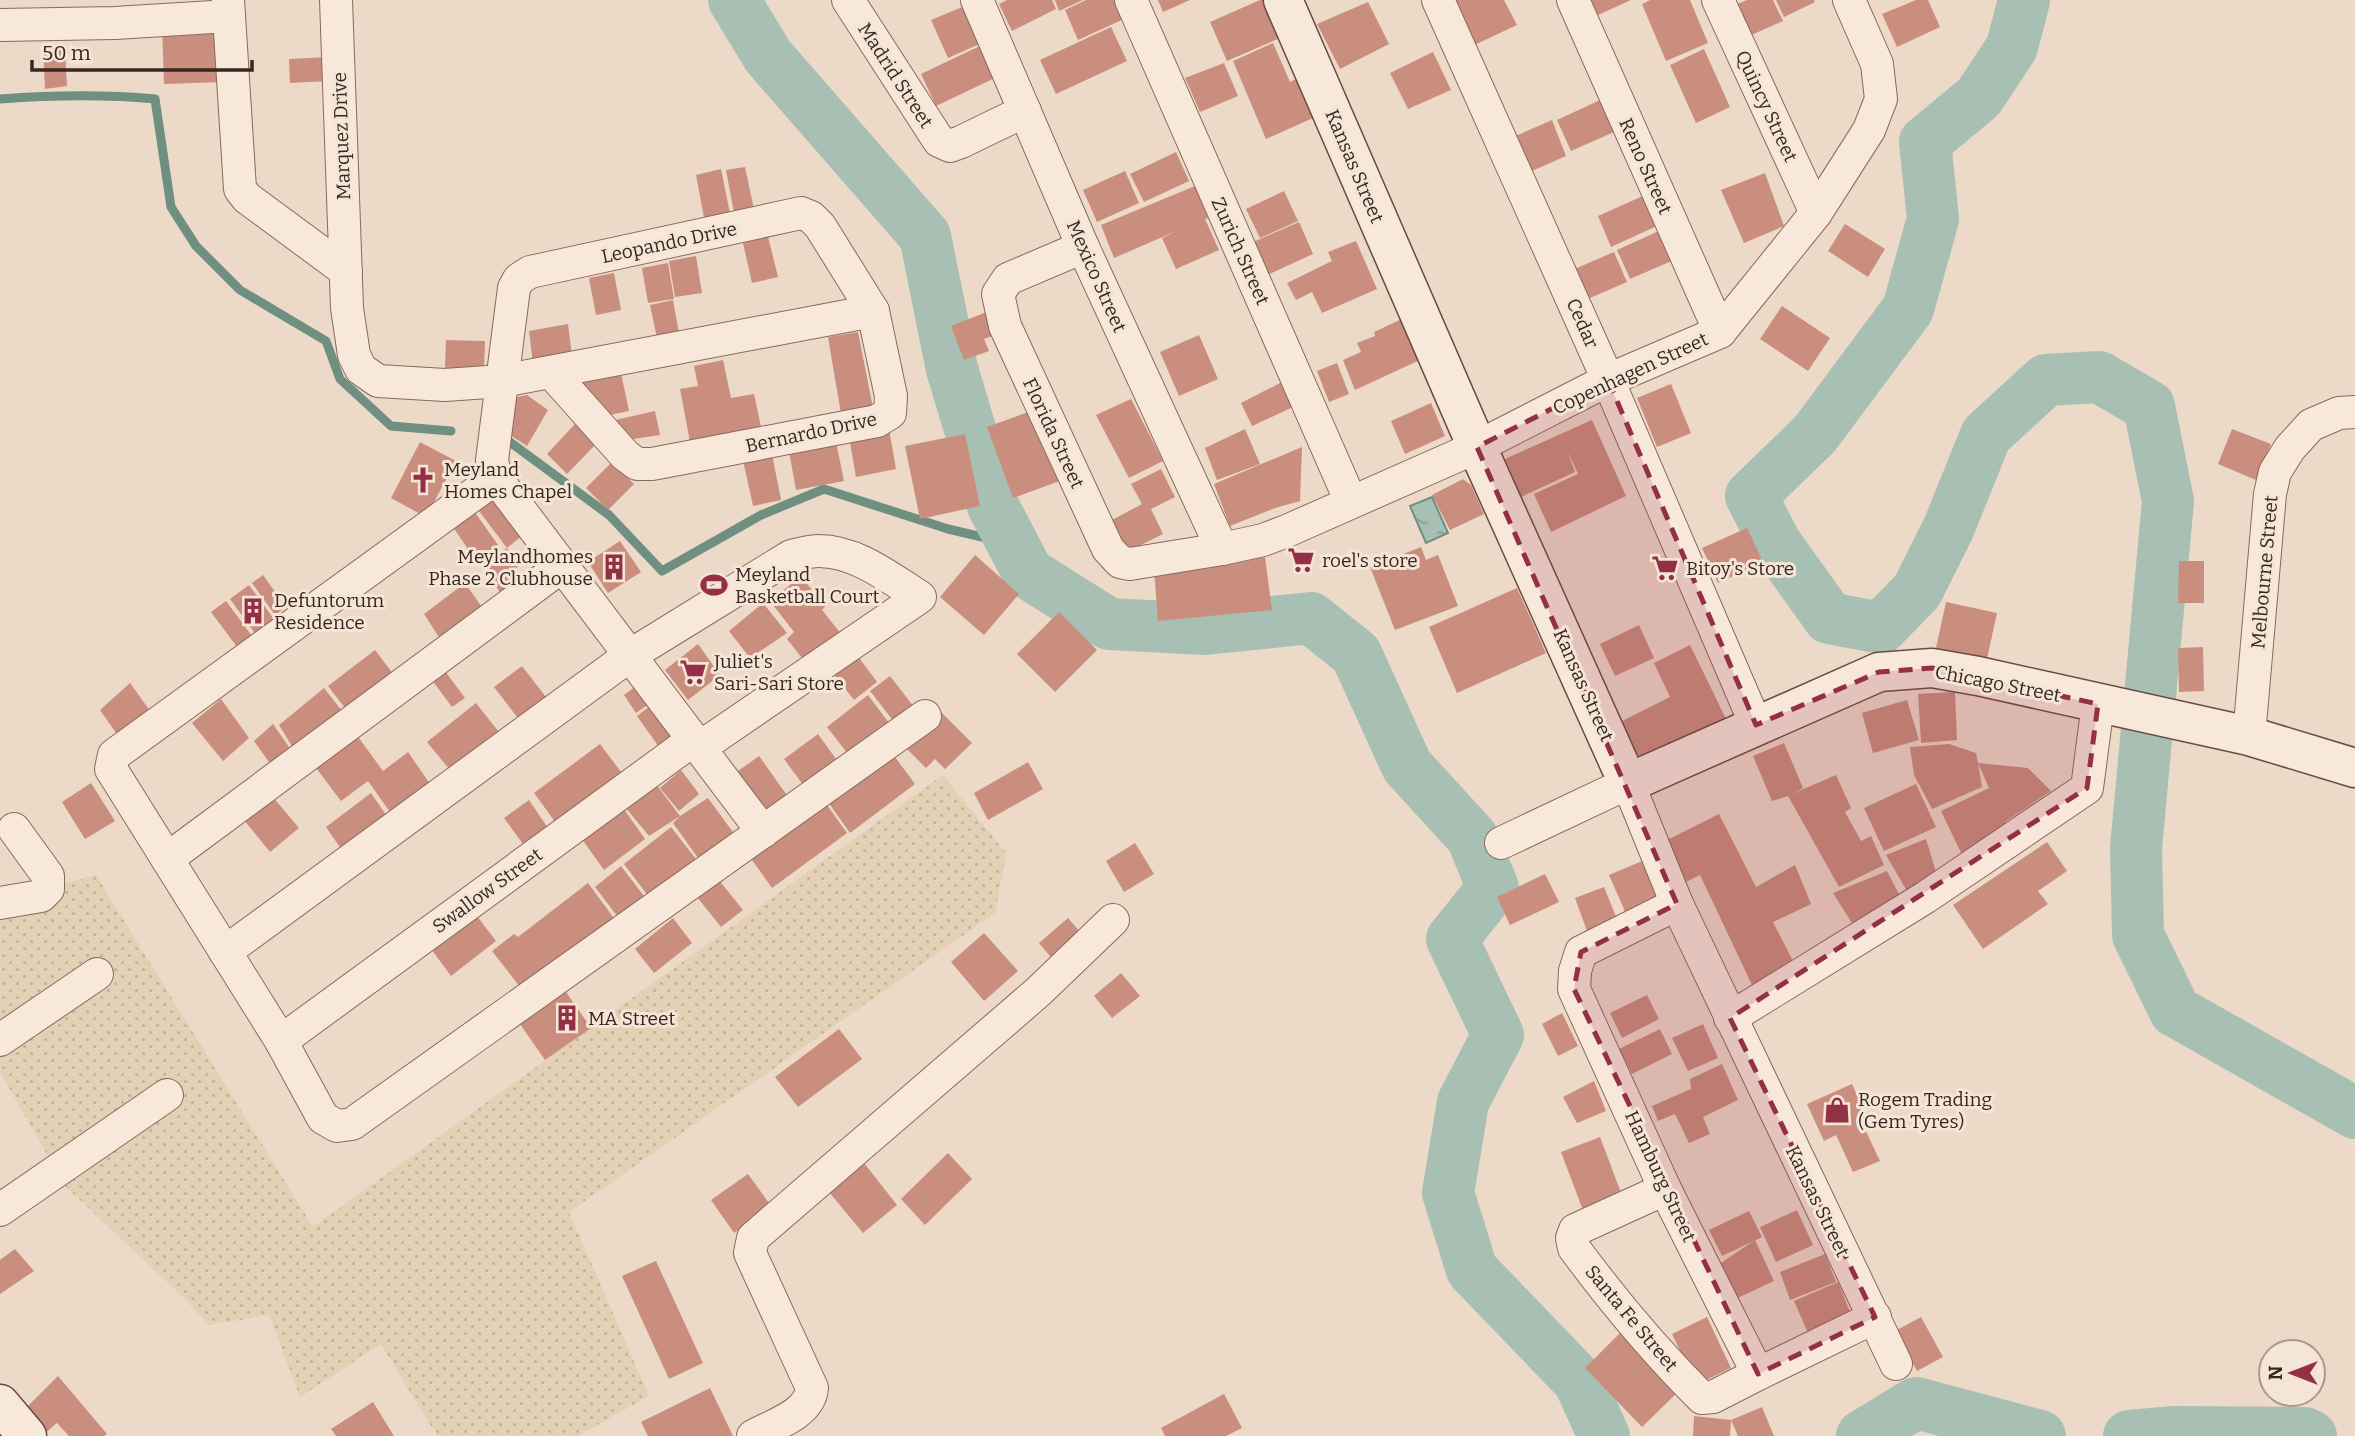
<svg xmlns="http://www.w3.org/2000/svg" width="2355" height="1436" viewBox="0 0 2355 1436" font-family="Bitter,serif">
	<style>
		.farmland { fill: url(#farmland-dots) }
		.water { fill: url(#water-ripples); stroke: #6f8f80; stroke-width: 2 }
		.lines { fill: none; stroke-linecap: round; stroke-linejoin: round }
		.stream { stroke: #6f8f80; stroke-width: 9 }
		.river { stroke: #a8c0b4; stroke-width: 52 }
		.building { fill: #c98e7e }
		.street-casing { stroke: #876a5d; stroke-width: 34 }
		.secondary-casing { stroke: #694c40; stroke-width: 41 }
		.street { stroke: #f7e8da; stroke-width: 32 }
		.secondary { stroke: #f7e8da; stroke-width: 38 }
		.marked { fill: #943045; fill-opacity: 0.2; stroke: #943045; stroke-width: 5; stroke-dasharray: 14 9; stroke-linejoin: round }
		.labels { text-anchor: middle; stroke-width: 6; stroke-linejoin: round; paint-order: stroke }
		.street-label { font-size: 19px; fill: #382720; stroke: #f4e5d6 }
		.poi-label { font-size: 19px; fill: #382720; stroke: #f4e5d6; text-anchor: start }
	</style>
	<defs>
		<pattern id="farmland-dots" width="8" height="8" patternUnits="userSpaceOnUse" patternTransform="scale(1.75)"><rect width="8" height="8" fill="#e2d1b4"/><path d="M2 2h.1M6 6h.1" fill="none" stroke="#c3b39a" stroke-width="1.8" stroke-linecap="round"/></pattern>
		<pattern id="water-ripples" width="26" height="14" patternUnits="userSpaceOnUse" patternTransform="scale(1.75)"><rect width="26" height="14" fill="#a8c0b4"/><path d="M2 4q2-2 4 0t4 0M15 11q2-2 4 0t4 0" fill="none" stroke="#8a9c92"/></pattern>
	</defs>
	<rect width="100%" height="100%" fill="#edd9c7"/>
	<path class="farmland" d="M943,775L1006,853L995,913L569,1212L649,1396L578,1436H437L381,1344L300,1397L269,1315L209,1325L180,1294L65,1186L0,1072V901L96,875L313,1227Z"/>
	<path class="water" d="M1432,497L1448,533L1426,543L1410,506Z"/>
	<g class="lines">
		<g class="stream">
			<path d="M0,99C52,95 103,94 155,99L171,207L196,246L240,290L326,341L340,379L391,426L451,431"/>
			<path d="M507,440L609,515L662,571L761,515L824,489L948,529L1012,544"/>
		</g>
		<g class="river">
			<path d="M734,0L768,56L925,236L952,369L993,506L1028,573L1109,624L1205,629L1311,618L1356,654L1407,766L1472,837L1493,888L1452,939L1498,1035L1463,1102L1448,1193L1472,1270L1579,1381L1604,1436"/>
			<path d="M2024,0L2012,47L1979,97L1925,142L1933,219L1908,309L1815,434L1751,496L1776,544L1829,618L1881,628L1917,591L1949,527L1986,435L2046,380L2099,377L2149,406L2168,501L2136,848L2138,935L2175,1011L2355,1113"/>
			<path d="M1862,1436L1916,1403L2040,1436"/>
			<path d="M2129,1436L2175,1432L2305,1433L2311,1436"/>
		</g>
	</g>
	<g class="building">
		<path d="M1007,0H1052L1056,9L1012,31L999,4Z"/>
		<path d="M1055,0H1083L1059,11Z"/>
		<path d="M1086,0H1118L1126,18L1078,40L1065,10Z"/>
		<path d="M1158,0H1190L1163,12Z"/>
		<path d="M1260,0H1263L1280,38L1227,61L1210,22Z"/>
		<path d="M1445,0H1504L1517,25L1468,48Z"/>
		<path d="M1588,0H1631L1596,16Z"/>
		<path d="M1650,0H1690L1708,43L1666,61L1642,4Z"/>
		<path d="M1747,0H1773L1783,21L1747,37L1733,6Z"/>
		<path d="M1776,0H1814L1815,2L1784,17Z"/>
		<path d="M1916,0H1928L1940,27L1897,47L1882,14Z"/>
		<path d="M1368,2L1389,44L1340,69L1317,24Z"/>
		<path d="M967,5L984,42L948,58L931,20Z"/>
		<path d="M222,25L224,82L164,84L162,28Z"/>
		<path d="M1111,27L1127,61L1056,94L1040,60Z"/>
		<path d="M1273,43L1290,82L1296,79L1313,118L1266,139L1233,61Z"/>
		<path d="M984,44L999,76L936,106L921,74Z"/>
		<path d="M43,48L65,50L67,86L45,89Z"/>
		<path d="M1704,49L1730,107L1696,123L1670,65Z"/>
		<path d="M1433,52L1451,90L1408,109L1390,73Z"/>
		<path d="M330,57L331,81L290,83L289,59Z"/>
		<path d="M1224,63L1238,96L1200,112L1185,78Z"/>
		<path d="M1600,100L1614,132L1571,151L1557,120Z"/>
		<path d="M1552,120L1566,156L1525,174L1511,138Z"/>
		<path d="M1176,152L1189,181L1144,202L1130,174Z"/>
		<path d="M745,167L755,214L735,218L726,170Z"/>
		<path d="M721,169L731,218L705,223L696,175Z"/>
		<path d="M1125,171L1139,203L1097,222L1083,190Z"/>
		<path d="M1765,173L1784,226L1744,243L1721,190Z"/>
		<path d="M1195,186L1208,218L1205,219L1219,250L1176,269L1162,238L1181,229L1114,258L1101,225Z"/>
		<path d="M1284,191L1298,221L1260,238L1246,209Z"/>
		<path d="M1645,195L1659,225L1611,247L1598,216Z"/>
		<path d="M1299,222L1313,254L1267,275L1253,242Z"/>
		<path d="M1845,224L1885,249L1868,277L1828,251Z"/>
		<path d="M1661,230L1674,260L1630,279L1617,250Z"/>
		<path d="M768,237L778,277L752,283L743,243Z"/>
		<path d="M1356,241L1377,289L1322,313L1312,292L1296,300L1287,283L1332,261L1328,252Z"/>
		<path d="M1614,252L1627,282L1583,301L1570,271Z"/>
		<path d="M696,256L702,293L675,297L669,261Z"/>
		<path d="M668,263L674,299L648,303L642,268Z"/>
		<path d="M614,273L621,310L596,315L589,278Z"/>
		<path d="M673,300L680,339L658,343L650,305Z"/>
		<path d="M1782,306L1830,338L1808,371L1760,339Z"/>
		<path d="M992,310L1000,333L984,339L989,351L964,360L951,326Z"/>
		<path d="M1404,318L1422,359L1355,390L1343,360L1361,352L1357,343L1375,336L1374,332Z"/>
		<path d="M568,324L573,364H533L529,331Z"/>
		<path d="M858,332L873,408L841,414L828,337Z"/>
		<path d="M1199,335L1218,379L1179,396L1160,352Z"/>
		<path d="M446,340L485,341L484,369H445Z"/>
		<path d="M723,360L731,398L754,394L761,427L690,442L680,389L698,386L694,366Z"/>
		<path d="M1337,363L1349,394L1329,402L1317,371Z"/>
		<path d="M621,373L629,411L605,416L584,395L582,381Z"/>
		<path d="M1282,382L1293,407L1252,426L1241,403Z"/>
		<path d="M1671,384L1691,433L1657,447L1637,398Z"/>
		<path d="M527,395L548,410L527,446L507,433L508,399Z"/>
		<path d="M1131,399L1163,461L1129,478L1096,415Z"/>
		<path d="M1431,403L1445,436L1405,454L1391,421Z"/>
		<path d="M1039,408L1065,479L1013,498L987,427Z"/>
		<path d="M655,411L660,435L627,440L611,421Z"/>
		<path d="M1592,420L1626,496L1551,532L1534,494L1578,474L1568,452L1575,472L1521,497L1505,459Z"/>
		<path d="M575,424L596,444L567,474L547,454Z"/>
		<path d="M889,429L896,469L856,477L849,437Z"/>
		<path d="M1245,429L1260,464L1217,480L1205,448Z"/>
		<path d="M2232,429L2271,444L2256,480L2218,464Z"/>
		<path d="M965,434L980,506L920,519L905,446Z"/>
		<path d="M835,437L844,481L796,490L788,446Z"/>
		<path d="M420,442L456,461L426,517L391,498Z"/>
		<path d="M1302,447L1300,501L1275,508L1230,526L1214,484Z"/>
		<path d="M772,454L781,500L753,506L743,460Z"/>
		<path d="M612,462L634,484L608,510L586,488Z"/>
		<path d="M1161,469L1175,497L1151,509L1163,534L1127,552L1112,520L1142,504L1131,484Z"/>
		<path d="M1463,479L1471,485L1484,514L1450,530L1432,495Z"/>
		<path d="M501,494L528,531L507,548L479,511Z"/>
		<path d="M474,511L498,545L476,561L453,527Z"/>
		<path d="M1747,528L1763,562L1718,583L1702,548Z"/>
		<path d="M620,541L641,572L608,593L588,562Z"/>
		<path d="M1421,547L1426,560L1438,555L1458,606L1395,630L1370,567Z"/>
		<path d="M507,548L518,566L514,571L525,589L506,602L482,564Z"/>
		<path d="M975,555L1019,594L984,635L940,597Z"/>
		<path d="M1265,557L1272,610L1158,621L1154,570Z"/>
		<path d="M2179,561H2204V603H2178Z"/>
		<path d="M263,575L286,607L275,615L252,583Z"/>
		<path d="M801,576L825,607L822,610L846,640L809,667L787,639L794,632L770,601Z"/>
		<path d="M465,583L486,613L444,645L424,614Z"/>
		<path d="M249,585L276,622L257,636L230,599Z"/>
		<path d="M1517,588L1546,653L1457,693L1429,627Z"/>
		<path d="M226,601L255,640L240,651L211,612Z"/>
		<path d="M1946,602L1997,613L1985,668L1934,657Z"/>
		<path d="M763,603L787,633L750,658L729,631Z"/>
		<path d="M1059,612L1097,650L1055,692L1017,654Z"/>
		<path d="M1639,625L1654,658L1615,676L1600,644Z"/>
		<path d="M698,644L720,675L688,700L665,670Z"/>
		<path d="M1690,645L1729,725L1636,762L1618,723L1670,697L1654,663Z"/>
		<path d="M2203,647L2204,691L2179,692L2178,648Z"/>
		<path d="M375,650L400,683L352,717L328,686Z"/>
		<path d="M857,655L877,682L854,700L833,673Z"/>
		<path d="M522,666L549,701L521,722L494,687Z"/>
		<path d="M445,671L465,698L452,707L432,680Z"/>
		<path d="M890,676L914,707L895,723L870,691Z"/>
		<path d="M130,683L153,715L121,740L100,710Z"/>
		<path d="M640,683L653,701L636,713L624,695Z"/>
		<path d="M324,688L349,720L299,758L279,725Z"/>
		<path d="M1955,692L1957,740L1921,743L1918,694Z"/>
		<path d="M868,695L892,727L851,758L827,727Z"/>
		<path d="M221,699L249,738L223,761L192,723Z"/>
		<path d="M1907,700L1919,740L1873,753L1862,713Z"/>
		<path d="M476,703L502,736L454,775L427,742Z"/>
		<path d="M654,703L676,735L659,747L637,716Z"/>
		<path d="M941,712L972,743L945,769L935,759L926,768L905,747Z"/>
		<path d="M273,724L296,757L276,772L254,741Z"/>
		<path d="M356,734L383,771L408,752L435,791L395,819L368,781L341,801L313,764Z"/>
		<path d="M818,734L841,766L807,790L784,759Z"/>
		<path d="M1784,743L1803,788L1792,794L1836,775L1851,808L1845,812L1861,841L1871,836L1884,865L1839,887L1788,796L1772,801L1753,756Z"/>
		<path d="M600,744L627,780L561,830L534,793Z"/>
		<path d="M1949,744L1976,753L1978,763L2028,768L2051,791L2005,822L2010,833L1962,855L1941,811L1989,788L1978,763L1982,787L1932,809L1914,775L1910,747Z"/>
		<path d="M892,753L915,784L850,833L828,802Z"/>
		<path d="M759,756L791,801L763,821L731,776Z"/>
		<path d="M1028,762L1043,789L988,820L974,793Z"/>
		<path d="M681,770L699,794L679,811L660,788Z"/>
		<path d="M650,776L680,816L649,836L620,801Z"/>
		<path d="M91,783L115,821L85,839L62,802Z"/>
		<path d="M1916,784L1936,827L1884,851L1864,808Z"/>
		<path d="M371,793L393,825L346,856L326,827Z"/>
		<path d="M272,796L299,828L270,852L244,820Z"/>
		<path d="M708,798L738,839L703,865L673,823L680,816Z"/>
		<path d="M822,798L847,833L772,888L747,853Z"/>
		<path d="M529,800L552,834L528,851L504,818Z"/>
		<path d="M621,805L645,839L604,870L579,835Z"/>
		<path d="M1719,814L1756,887L1795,865L1811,904L1773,922L1795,965L1752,985L1700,875L1686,882L1665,841Z"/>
		<path d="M671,827L699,863L652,901L624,864Z"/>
		<path d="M1926,839L1939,882L1911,898L1886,855Z"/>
		<path d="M2047,842L2067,871L2038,891L2048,904L1983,949L1953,905Z"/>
		<path d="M1135,843L1154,874L1124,892L1106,861Z"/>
		<path d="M1642,861L1660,902L1627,916L1609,875Z"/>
		<path d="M621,866L647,900L621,921L595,887Z"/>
		<path d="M1887,871L1902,900L1855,928L1833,893Z"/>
		<path d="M1545,874L1559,902L1510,925L1497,897Z"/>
		<path d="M718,879L743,910L721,927L697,897Z"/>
		<path d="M588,883L616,921L524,992L492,951L514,934L518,937Z"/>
		<path d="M1604,887L1617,919L1587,931L1575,898Z"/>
		<path d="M470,907L496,941L451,976L426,942Z"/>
		<path d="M673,918L692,943L654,973L635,949Z"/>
		<path d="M1068,918L1087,940L1058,966L1039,943Z"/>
		<path d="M984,933L1018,971L984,1001L951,962Z"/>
		<path d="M1121,973L1140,996L1112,1018L1094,996Z"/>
		<path d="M566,992L591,1028L545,1060L520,1024Z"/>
		<path d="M1647,995L1659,1019L1622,1038L1610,1013Z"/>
		<path d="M1562,1013L1578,1046L1558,1056L1542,1024Z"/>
		<path d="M1703,1024L1718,1058L1688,1071L1672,1038Z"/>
		<path d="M839,1029L862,1059L798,1107L775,1077Z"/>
		<path d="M1660,1029L1672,1054L1632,1074L1619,1049Z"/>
		<path d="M1722,1064L1738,1100L1703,1117L1710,1134L1689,1143L1675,1114L1658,1121L1652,1106L1691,1089L1690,1079Z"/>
		<path d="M1594,1081L1606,1111L1577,1123L1563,1097Z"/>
		<path d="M1852,1084L1868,1121L1862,1123L1880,1161L1853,1172L1836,1135L1824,1141L1807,1104Z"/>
		<path d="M1600,1137L1623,1198L1584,1213L1561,1152Z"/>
		<path d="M948,1153L972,1179L925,1225L901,1199Z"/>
		<path d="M864,1163L897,1205L863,1233L829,1192Z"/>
		<path d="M748,1174L771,1206L734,1233L711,1200Z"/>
		<path d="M1797,1210L1813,1245L1776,1262L1760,1227Z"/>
		<path d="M1749,1211L1762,1237L1722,1256L1709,1230Z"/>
		<path d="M1755,1240L1774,1281L1731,1301L1715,1267Z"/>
		<path d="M15,1249L34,1271L0,1294V1260Z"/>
		<path d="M1825,1254L1836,1282L1790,1300L1780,1272Z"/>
		<path d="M656,1261L703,1363L669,1379L622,1276Z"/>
		<path d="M1838,1282L1854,1322L1811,1340L1794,1301Z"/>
		<path d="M1707,1317L1731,1368L1696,1385L1672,1334Z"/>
		<path d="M1921,1317L1943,1357L1917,1371L1895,1331Z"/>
		<path d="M1624,1329L1681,1389L1642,1427L1585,1368Z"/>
		<path d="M58,1376L107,1434L104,1436H69L57,1423L42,1436L20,1414Z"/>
		<path d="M710,1388L733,1436H648L641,1422Z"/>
		<path d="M1224,1394L1242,1428L1226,1436H1165L1161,1428Z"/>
		<path d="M373,1402L394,1436H336L331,1429Z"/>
		<path d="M1762,1407L1774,1436H1738L1731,1420L1730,1436H1693L1694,1416L1731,1420Z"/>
	</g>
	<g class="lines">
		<g class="street-casing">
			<g id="street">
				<path d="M228,0L240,189L247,198L346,271"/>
				<path d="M336,0L347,308L354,355L361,369L378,381L445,385L502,381L873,311"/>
				<path d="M848,0L939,141L950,146L961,142L1025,111"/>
				<path d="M977,0L1083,247L1222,549"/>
				<path d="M1131,0L1351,502"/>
				<path d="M1438,0L1608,380L1756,725"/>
				<path d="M1573,0L1720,332"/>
				<path d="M1718,0L1816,213"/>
				<path d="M0,25L115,23L229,16"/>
				<path d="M1083,247L1008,279L998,294L1005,326L1108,549L1120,562L1130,564L1222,549L1263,540L1289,530L1477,447L1608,380L1720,332L1816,213L1869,130L1881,99L1877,64L1849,0"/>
				<path d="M551,372L625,455L637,464H652L877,421L890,413L891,396L873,311L820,226L811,217L801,213L530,272L519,279L514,288L492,460L496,478L763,832"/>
				<path d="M496,478L114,755L111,769L281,1041L323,1118L337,1126L352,1124L925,716"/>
				<path d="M2249,736L2270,494L2275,472L2290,448L2311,425L2339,413L2355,412"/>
				<path d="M1501,843L1628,783L1677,904L1896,1364"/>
				<path d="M167,859L561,567"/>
				<path d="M0,903L41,896L48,889V876L14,829"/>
				<path d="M1677,904L1581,952L1575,971L1574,989L1665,1189L1758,1374L1875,1317"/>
				<path d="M225,952L629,656L791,556C800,554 809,551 819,551C856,551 890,578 920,597L699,748"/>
				<path d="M1730,1018L1926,897L2087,788L2098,704"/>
				<path d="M0,1040L97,974"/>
				<path d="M281,1041L693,740"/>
				<path d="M1665,1189L1575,1230L1572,1238L1574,1248C1613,1301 1655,1351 1702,1398L1713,1397L1758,1374"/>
				<path d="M0,1210L167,1095"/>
				<path d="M753,1436C773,1425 810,1414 812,1388L750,1253L753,1238L1038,992L1113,920"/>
			</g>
		</g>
		<g class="secondary-casing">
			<g id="secondary">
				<path d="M1283,0L1477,447L1628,783L1879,672L1932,668L1978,676L2249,736L2355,768"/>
				<path d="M0,1404L27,1436"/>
			</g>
		</g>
		<use href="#street" class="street"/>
		<use href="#secondary" class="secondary"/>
	</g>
	<path class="marked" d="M1608,380L1756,725L1879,672L1932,668L2098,704L2087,788L1730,1018L1875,1317L1758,1374L1574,989L1581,952L1677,904L1477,447Z"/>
	<defs>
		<g id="church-bare" transform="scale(2.1)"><path d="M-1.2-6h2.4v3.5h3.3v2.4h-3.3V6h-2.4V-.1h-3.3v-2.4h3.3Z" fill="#943045" stroke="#f4e5d6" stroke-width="2.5" paint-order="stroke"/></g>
		<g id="supermarket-bare" transform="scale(2.1)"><path d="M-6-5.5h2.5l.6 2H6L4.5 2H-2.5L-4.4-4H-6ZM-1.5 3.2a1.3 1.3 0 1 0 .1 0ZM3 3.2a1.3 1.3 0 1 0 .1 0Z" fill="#943045" stroke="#f4e5d6" stroke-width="2.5" paint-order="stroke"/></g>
		<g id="building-bare" transform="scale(2.1)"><path d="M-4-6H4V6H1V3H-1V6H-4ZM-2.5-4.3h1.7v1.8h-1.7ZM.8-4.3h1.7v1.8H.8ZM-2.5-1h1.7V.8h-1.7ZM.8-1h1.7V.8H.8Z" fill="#943045" stroke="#f4e5d6" stroke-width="2.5" paint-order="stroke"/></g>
		<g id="stadium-bare" transform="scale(2.1)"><path d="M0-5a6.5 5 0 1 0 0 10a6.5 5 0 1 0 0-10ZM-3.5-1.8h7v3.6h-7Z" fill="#943045" stroke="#f4e5d6" stroke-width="2.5" paint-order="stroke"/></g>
		<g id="shop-bare" transform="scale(2.1)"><path d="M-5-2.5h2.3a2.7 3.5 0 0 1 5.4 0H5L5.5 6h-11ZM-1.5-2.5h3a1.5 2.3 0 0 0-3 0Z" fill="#943045" stroke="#f4e5d6" stroke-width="2.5" paint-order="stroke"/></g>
	</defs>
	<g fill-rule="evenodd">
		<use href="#church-bare" x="423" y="480"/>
		<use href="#supermarket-bare" x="1301" y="560"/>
		<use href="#building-bare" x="614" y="567"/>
		<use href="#supermarket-bare" x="1665" y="568"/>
		<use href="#stadium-bare" x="714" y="585"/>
		<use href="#building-bare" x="253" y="611"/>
		<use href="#supermarket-bare" x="693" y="672"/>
		<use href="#building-bare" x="567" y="1018"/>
		<use href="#shop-bare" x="1837" y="1110"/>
	</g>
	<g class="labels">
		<g class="street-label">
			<text transform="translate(896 75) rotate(57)" y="7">Madrid Street</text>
			<text transform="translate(1767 106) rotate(65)" y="7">Quincy Street</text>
			<text transform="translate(341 136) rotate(-92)" y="7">Marquez Drive</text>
			<text transform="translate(1355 166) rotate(67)" y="7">Kansas Street</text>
			<text transform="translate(1646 166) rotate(66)" y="7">Reno Street</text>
			<text transform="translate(669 242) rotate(-12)" y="7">Leopando Drive</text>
			<text transform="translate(1241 251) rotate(66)" y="7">Zurich Street</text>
			<text transform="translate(1097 276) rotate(66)" y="7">Mexico Street</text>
			<text transform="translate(1583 323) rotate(66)" y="7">Cedar</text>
			<text transform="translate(1630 373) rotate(-25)" y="7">Copenhagen Street</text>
			<text transform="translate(811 432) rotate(-12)" y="7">Bernardo Drive</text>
			<text transform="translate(1054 433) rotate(65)" y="7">Florida Street</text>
			<text transform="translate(2264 572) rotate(-85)" y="7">Melbourne Street</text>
			<text transform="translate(1998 683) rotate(11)" y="7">Chicago Street</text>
			<text transform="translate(1584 685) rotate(66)" y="7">Kansas Street</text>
			<text transform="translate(487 890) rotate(-36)" y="7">Swallow Street</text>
			<text transform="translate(1661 1176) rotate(65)" y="7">Hamburg Street</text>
			<text transform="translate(1818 1201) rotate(64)" y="7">Kansas Street</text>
			<text transform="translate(1632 1318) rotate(50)" y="7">Santa Fe Street</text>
		</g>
		<g class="poi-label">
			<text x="444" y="476">Meyland<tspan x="444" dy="22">Homes Chapel</tspan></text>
			<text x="593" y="563" text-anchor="end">Meylandhomes<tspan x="593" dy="22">Phase 2 Clubhouse</tspan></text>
			<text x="1322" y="567">roel's store</text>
			<text x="1686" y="575">Bitoy's Store</text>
			<text x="735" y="581">Meyland<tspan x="735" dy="22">Basketball Court</tspan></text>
			<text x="274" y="607">Defuntorum<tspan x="274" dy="22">Residence</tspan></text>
			<text x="714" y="668">Juliet's<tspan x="714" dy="22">Sari-Sari Store</tspan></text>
			<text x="588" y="1025">MA Street</text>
			<text x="1858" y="1106">Rogem Trading<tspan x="1858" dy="22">(Gem Tyres)</tspan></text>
		</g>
	</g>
	<g transform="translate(2292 1373) rotate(270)"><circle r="33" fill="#f4e5d6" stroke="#a9998d" stroke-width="2"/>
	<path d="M0-5L12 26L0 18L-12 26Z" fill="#943045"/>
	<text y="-10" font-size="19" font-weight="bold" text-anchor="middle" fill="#382720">N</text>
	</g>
	<path d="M32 60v10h220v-10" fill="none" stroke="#382720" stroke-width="3.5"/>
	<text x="42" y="60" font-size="21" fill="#382720" stroke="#f4e5d6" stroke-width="5" paint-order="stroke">50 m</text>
</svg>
